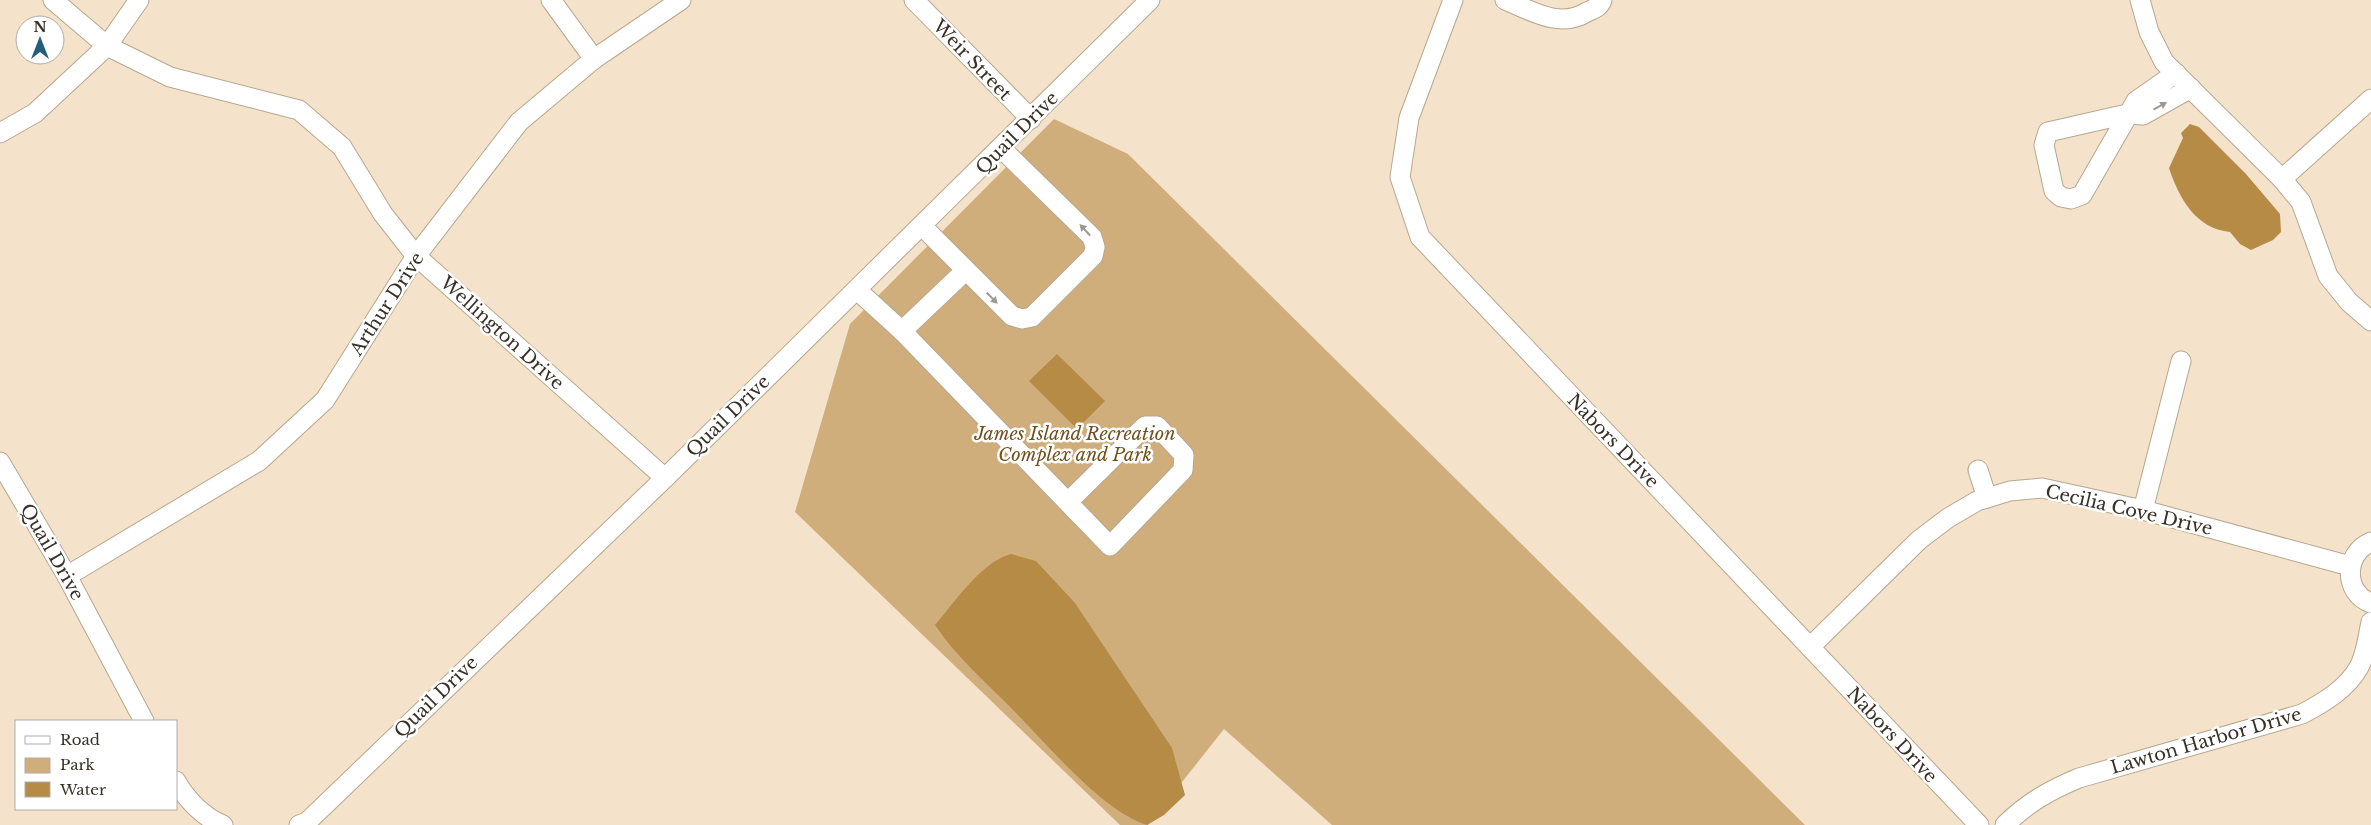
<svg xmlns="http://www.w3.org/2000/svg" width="2371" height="825" viewBox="0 0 2371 825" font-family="'Libre Baskerville',serif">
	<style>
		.green { fill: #d0ae7b }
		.water { fill: #b68b45 }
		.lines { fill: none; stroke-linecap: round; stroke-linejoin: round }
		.minor-casing { stroke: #b6a78f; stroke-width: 21 }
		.minor { stroke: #fff; stroke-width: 19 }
		.oneway { fill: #9c9894 }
		.labels { text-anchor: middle; stroke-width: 5; stroke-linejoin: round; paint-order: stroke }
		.street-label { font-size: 18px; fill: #383128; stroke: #fff }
		.park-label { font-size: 18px; font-style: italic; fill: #70511d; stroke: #fff }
	</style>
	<rect width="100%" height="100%" fill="#f4e3ca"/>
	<path class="green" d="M1054,119L1128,154L1805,825H1332L1224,729L1148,825H1120L795,512L850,324Z"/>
	<g class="water">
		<path d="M2190,124L2199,127L2246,174L2280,214L2281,232L2273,240L2251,250L2240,244L2230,232C2196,229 2179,198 2169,168L2183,138L2181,133Z"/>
		<path d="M1057,354L1105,401L1077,429L1029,381Z"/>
		<path d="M1011,554L1036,561L1075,603L1172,748L1185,795L1164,815L1147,825C1102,811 1048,745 1014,711C987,683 957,658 935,625C954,603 982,561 1011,554Z"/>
	</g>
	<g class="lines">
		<g class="minor-casing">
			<g id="minor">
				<path d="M53,0L107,46L170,77L299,110L342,147L383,214L416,256L665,478"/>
				<path d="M551,0L594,59"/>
				<path d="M914,0L1031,119"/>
				<path d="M1453,0L1409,118L1400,177L1420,237L1979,825"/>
				<path d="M1505,0C1532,11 1560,29 1587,12C1594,9 1600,7 1602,0"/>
				<path d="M2140,0L2149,32L2164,62L2282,179L2301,202L2328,276L2349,302L2371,321"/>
				<path d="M2176,73L2136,101L2082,195L2071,199L2061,197L2054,191L2044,145L2048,132L2127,114L2143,115L2191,88"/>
				<path d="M0,133L35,113L107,46L139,0"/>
				<path d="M2282,179L2371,99"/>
				<path d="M922,226L1012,316L1022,319L1032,317L1093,256L1095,247L1092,237L1001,148"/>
				<path d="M857,290L902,331L965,271"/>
				<path d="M902,331L1110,546L1183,470L1184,455L1157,426H1145L1068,502"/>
				<path d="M0,462L67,576L144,721"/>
				<path d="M1978,470L1987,498"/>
				<path d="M2143,510L2181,361"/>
				<path d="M2371,542C2344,553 2343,593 2371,603"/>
				<path d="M67,576L259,461L325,400L416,256L519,122L594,59L681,0"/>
				<path d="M1810,647L1919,540L1948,518L1977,501L2010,491L2042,488L2143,510L2350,566"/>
				<path d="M176,781C186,799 203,817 223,825"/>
				<path d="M299,825L307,822L665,478L1150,0"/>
				<path d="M2005,825C2027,803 2050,790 2079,778L2302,714C2323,703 2347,689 2359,667C2366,655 2368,636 2371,622"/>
			</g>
		</g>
		<use href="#minor" class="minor"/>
	</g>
	<defs><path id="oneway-solid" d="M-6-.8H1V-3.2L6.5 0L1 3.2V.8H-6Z" transform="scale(1.25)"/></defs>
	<g class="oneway">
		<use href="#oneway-solid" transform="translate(2160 106) rotate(-29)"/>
		<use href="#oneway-solid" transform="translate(1085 230) rotate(-133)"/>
		<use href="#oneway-solid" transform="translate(992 298) rotate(45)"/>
	</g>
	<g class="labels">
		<g class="street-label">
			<text transform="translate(972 60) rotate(46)" y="6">Weir Street</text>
			<text transform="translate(1017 133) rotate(-45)" y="6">Quail Drive</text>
			<text transform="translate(387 304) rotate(-57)" y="6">Arthur Drive</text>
			<text transform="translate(502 333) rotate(42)" y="6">Wellington Drive</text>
			<text transform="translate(728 416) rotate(-44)" y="6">Quail Drive</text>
			<text transform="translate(1613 441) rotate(46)" y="6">Nabors Drive</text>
			<text transform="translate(2129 510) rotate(13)" y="6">Cecilia Cove Drive</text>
			<text transform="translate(52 552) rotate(60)" y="6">Quail Drive</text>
			<text transform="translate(436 697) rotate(-44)" y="6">Quail Drive</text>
			<text transform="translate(1892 735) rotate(47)" y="6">Nabors Drive</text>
			<text transform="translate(2206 741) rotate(-16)" y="6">Lawton Harbor Drive</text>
		</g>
		<g class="park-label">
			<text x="1075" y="440">James Island Recreation<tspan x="1075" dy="21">Complex and Park</tspan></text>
		</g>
	</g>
	<rect x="15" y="720" width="162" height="90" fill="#ffffff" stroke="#afada9"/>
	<rect x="25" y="736" width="25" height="8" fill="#ffffff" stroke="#afada9"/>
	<text x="60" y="745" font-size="15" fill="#383128">Road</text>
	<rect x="25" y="758" width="25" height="15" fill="#d0ae7b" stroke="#afada9"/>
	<text x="60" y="770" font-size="15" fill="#383128">Park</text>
	<rect x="25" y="782" width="25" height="15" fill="#b68b45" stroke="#afada9"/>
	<text x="60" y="795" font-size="15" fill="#383128">Water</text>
	<g transform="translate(40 40)"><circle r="24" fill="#ffffff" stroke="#afada9"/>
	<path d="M0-4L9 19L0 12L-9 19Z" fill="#225e76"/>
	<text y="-8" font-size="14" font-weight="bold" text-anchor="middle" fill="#383128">N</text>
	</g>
</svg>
